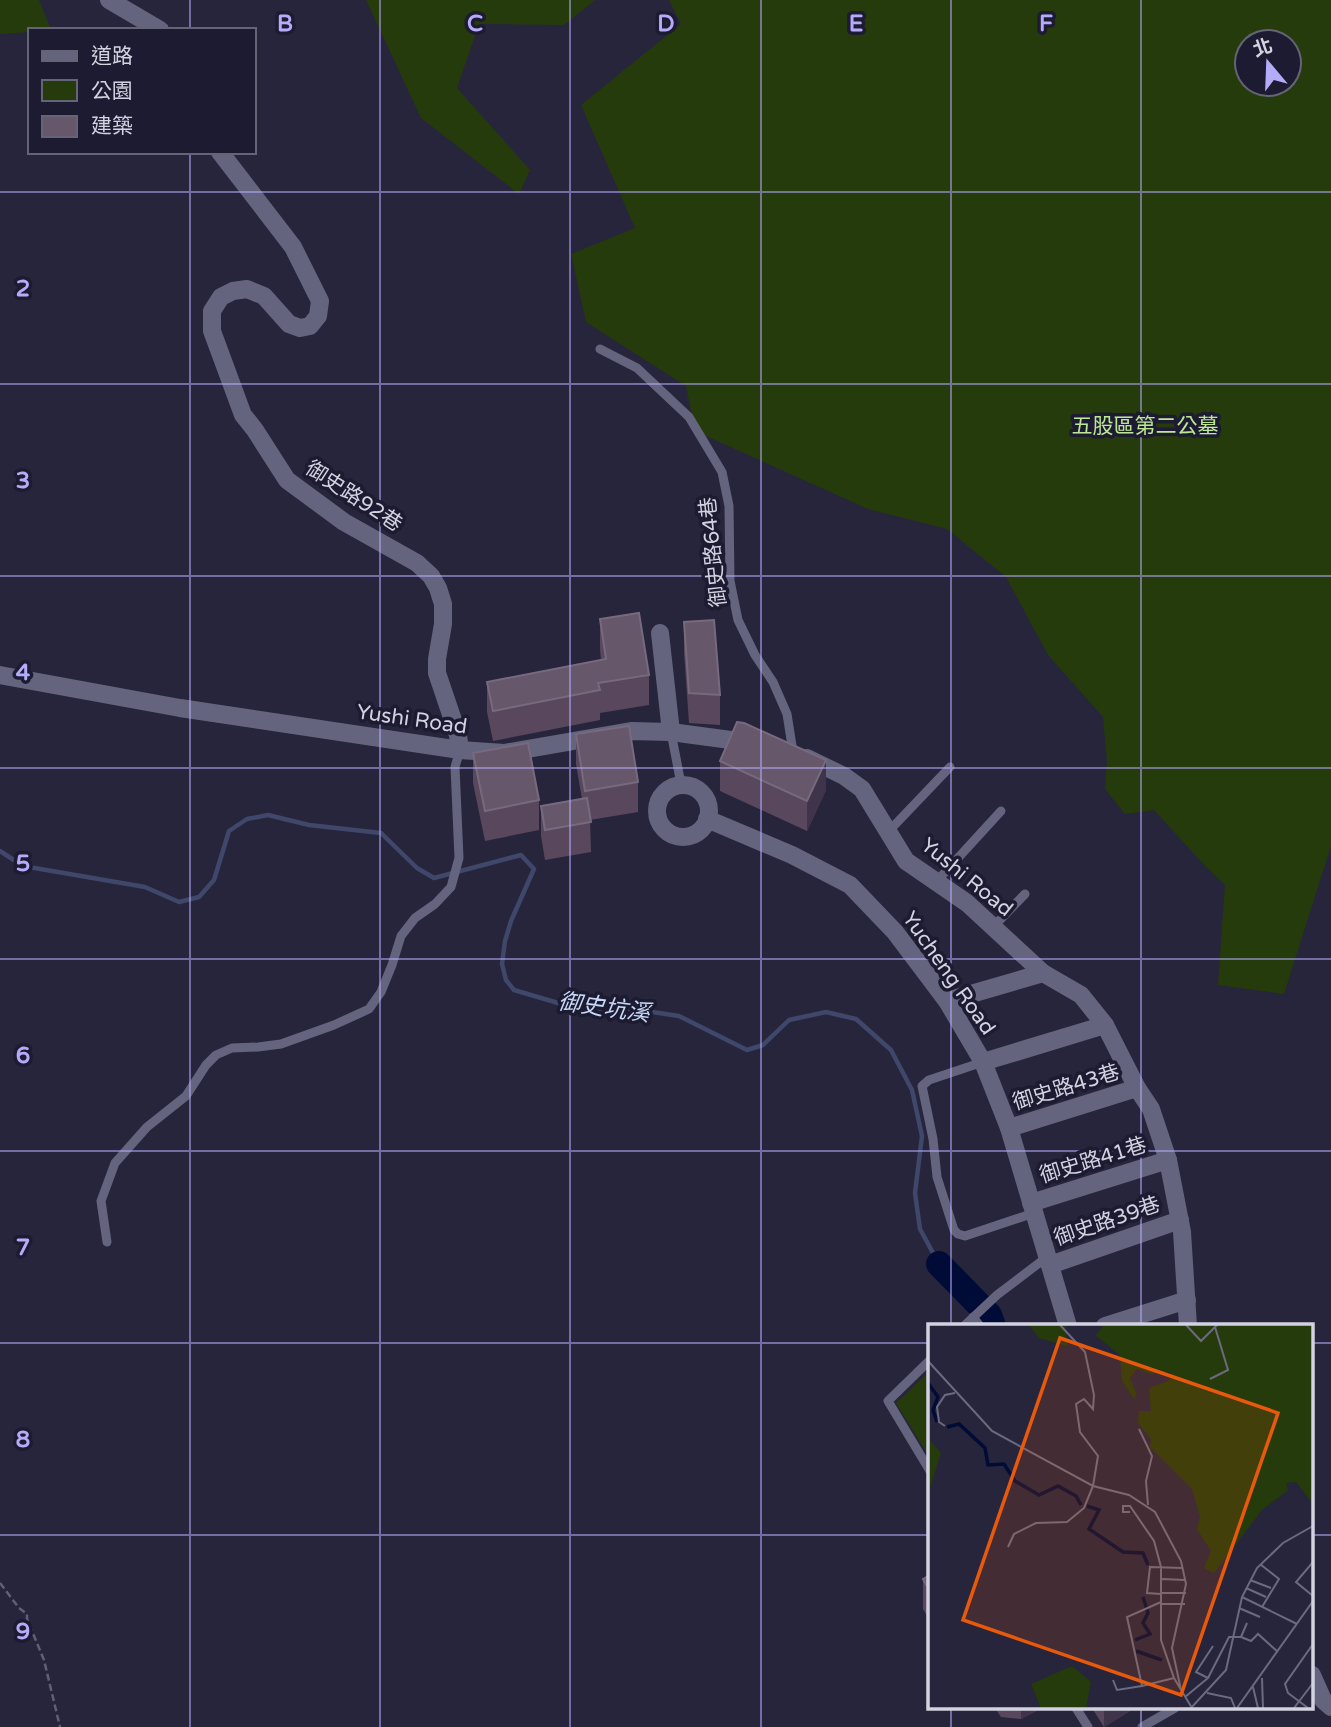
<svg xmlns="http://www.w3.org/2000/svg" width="1331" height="1727" viewBox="0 0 1331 1727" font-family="'Varela Round','Noto Sans TC',sans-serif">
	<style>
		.green { fill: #263b0b; fill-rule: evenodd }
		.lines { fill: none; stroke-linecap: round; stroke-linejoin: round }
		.stream { stroke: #3f476a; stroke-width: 4.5 }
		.river { stroke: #000c37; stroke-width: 26 }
		.path { stroke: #605f73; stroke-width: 2.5; stroke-dasharray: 7 3.5; stroke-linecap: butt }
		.service { stroke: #65647f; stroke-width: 9 }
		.minor { stroke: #65647f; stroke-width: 18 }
		.tertiary { stroke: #65647f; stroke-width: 18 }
		.wall { fill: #59485d }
		.shaded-wall { fill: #40344a }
		.building { fill: #66576b; stroke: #776a7e; stroke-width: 2 }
		.grid { fill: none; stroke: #b4acf9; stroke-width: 2; stroke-opacity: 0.55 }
		.labels { text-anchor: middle; stroke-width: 7; stroke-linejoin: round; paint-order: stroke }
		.park-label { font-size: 21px; fill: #bee794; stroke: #1d1b31 }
		.street-label { font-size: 21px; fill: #d2d2e1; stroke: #1d1b31 }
		.water-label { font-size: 23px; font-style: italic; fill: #c7d9f8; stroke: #1d1b31 }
		.inset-river { fill: none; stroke: #000c37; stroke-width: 3.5 }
		.inset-road { fill: none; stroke: #6b6a7e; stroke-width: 2 }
		.view { fill: #e8590c; fill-opacity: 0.15; stroke: #e8590c; stroke-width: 3.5 }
		.inset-edge { fill: none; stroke: #d2d2e1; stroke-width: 3.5 }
		.grid-label { font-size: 23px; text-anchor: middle; font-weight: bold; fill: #b4acf9; stroke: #1d1b31; stroke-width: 7; stroke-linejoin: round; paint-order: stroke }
	</style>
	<rect width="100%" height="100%" fill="#27253c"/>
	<g class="green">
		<path d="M0,0H39L51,30H30V32L0,34Z"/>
		<path d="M366,0H595L564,25L479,24L457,88L530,170L519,194L421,118Z"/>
		<path d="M669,0H1331V846L1284,994L1218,985L1225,885L1207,868L1154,810L1125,814L1105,789L1107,762L1103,717L1048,655L1006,577L947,529L868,509L695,431L686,386L586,322L571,254L635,228L581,105L681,24ZM1247,42H1289V84H1247Z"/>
		<path d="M930,1371V1451L927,1453L896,1403Z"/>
	</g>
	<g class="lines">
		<path class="stream" d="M0,851L23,866L145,887L179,902L199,897L214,880L229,831L247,819L268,815L309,825L381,833L417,868L434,878L521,855L534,869L511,921L505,941L502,964L506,980L514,990L575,1008L632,1009L679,1016L747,1050L763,1045L789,1020L826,1012L856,1019L891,1050L912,1090L922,1136L915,1193L920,1229L939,1264"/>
		<path class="river" d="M939,1264L989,1315L993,1326"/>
		<path class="path" d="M0,1583L19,1608L27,1614V1619L44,1660L60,1727"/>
		<g class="service">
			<path d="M600,349L637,368L689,417L722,472L729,506L730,581L738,620L755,655L773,682L787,714L793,752"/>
			<path d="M671,732L681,784"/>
			<path d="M888,832L950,767"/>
			<path d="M936,882L1001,811"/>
			<path d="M993,927L1025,894"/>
			<path d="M983,1062L929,1080L922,1086L933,1139L937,1177L954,1230L958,1234L965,1236L1034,1213"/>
			<path d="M107,1242L101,1201L115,1163L147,1127L186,1096L206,1065L216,1055L232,1048L258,1047L281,1044L334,1025L369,1009L381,992L392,965L401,936L415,918L435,904L451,887L459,858L455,767L460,750"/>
			<path d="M973,1317L980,1326"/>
			<path d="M964,1326L997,1295L1047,1257"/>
			<path d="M930,1360L888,1401L930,1471"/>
			<path d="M1076,1708L1088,1727"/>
			<path d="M1142,1727L1175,1708"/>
		</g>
		<g class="minor">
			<path d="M109,0L160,30"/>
			<path d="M220,152L293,247L320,301L318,316L310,326L300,328L289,324L264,296L247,289L233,291L221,297L212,311V331L243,415L255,430L287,480L344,522L417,563L431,576L438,588L443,604V624L437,659V673L458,735L460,750"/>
			<path d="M660,633L671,732"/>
			<circle cx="683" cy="811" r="26"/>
			<path d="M707,819L792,855L850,885L895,932L947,1001L983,1062L1009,1128L1068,1326"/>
			<path d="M947,1001L1043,973"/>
			<path d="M983,1062L1105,1025"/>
			<path d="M1009,1128L1137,1088"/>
			<path d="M1031,1203L1168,1160"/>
			<path d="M1050,1265L1180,1220"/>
			<path d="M1105,1326L1187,1300"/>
		</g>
		<g class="tertiary">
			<path d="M0,675L180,708L460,750L504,753L631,731L671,732L753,743"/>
			<path d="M807,758L844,776L862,789L906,861L967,903L1043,973L1081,995L1105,1025L1137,1088L1151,1109L1168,1160L1182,1232L1188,1326"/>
			<path d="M1312,1675L1323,1700L1331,1707"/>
		</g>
	</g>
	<g class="wall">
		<path d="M600,619L649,675V705L600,713V720L493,741L487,712V682L601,660L600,649Z"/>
		<path d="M684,622L720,695V725L689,723L684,652Z"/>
		<path d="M576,734L638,782V812L590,820L591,852L545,860L541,836V806L582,799L576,764Z"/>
		<path d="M473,753L539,800V830L485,841L473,783Z"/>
		<path d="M720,761L826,790L807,831L720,791Z"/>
		<path d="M930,1575V1621L923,1609V1579Z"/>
		<path d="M995,1708H1042L1021,1719L1001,1717Z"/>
		<path d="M1092,1708H1135L1104,1727Z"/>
	</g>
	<g class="shaded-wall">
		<path d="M826,760V790L807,831V801Z"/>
		<path d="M1021,1708H1042L1021,1719Z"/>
		<path d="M1104,1708H1135L1104,1727Z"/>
	</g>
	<g class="building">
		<path d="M639,613L649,675L598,683L600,690L493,711L487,682L606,659L600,619Z"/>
		<path d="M714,620L720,695L689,693L684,622Z"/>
		<path d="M737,722L744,723L826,760L807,801L720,761Z"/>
		<path d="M629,726L638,782L585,791L576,734Z"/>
		<path d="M528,743L539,800L485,811L473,753Z"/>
		<path d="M587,798L591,822L545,830L541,806Z"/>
		<path d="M930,1575V1591L923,1579Z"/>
	</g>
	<path class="grid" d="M190,0V30M380,0V1727M570,0V1727M761,0V1727M951,0V1326M1141,0V1326M190,152V1727M0,192H1331M0,384H1331M0,576H1331M0,768H1331M0,959H1331M0,1151H1331M0,1343H930M1312,1343H1331M0,1535H930M1312,1535H1331M951,1708V1727M1141,1708V1727"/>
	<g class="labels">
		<g class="park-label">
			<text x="1145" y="433">五股區第二公墓</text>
		</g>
		<g class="street-label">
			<text transform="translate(354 496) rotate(33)" y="7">御史路92巷</text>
			<text transform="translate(713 552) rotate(-96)" y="7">御史路64巷</text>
			<text transform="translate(412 719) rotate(8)" y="7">Yushi Road</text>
			<text transform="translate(967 877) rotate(39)" y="7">Yushi Road</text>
			<text transform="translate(949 973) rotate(55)" y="7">Yucheng Road</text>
			<text transform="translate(1066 1087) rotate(-17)" y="7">御史路43巷</text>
			<text transform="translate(1093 1160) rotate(-17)" y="7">御史路41巷</text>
			<text transform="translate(1107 1221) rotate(-19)" y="7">御史路39巷</text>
		</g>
		<g class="water-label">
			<text transform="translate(604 1007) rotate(8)" y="8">御史坑溪</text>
		</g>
	</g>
	<g transform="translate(928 1324)">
		<rect width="385" height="385" fill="#27253c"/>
		<path d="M101,1H138L139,22L111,14ZM172,1H385V180L368,158L358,159L360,166L334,186L286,249L276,244L283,227L269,205L272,193L264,165L222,123L223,115L210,99L211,87H223L221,64L242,56L241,48L223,50L209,45L202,54L209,71L206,75L194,57L192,31L167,11L175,3ZM0,114L13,129L0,170ZM144,342L163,358L158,384H113L103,360Z" fill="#263b0b"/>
		<path class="inset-river" d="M0,59L10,73L5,86L9,98M19,103L31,100L57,124L60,141L76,140L87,157L111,171L130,162L148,172L153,181M159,182L171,186L161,205L195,228L215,229L220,241M207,316L222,310L215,299L220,289L215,273M208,327L234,336"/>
		<path class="inset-road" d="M258,1L273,17L289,1M0,37L64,107L165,162L201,171L227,188L253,237L258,260L244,324L253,366M282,55L300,46L287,3M17,102L11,98L9,83L17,71L27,69M211,105L224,132L218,157L220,181M202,188H195V182H202L226,217L233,243V316L246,354L264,384M80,223L86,210L108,199L139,198L156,184L165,162L170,132L152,108L148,80L156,75L165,85L166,71L157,28L132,1M385,238L368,258L385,272M332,240L351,255L334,283M234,255L257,256M322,256L343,264M318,264L338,273M233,269H258M233,270L219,269L222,243L255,244M314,273L369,300M233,278L199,293L214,362L246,354M233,280H257M311,284L332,293M313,313L323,317L330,310L350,328M280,354L301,313H313L319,299M334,354L335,384M185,356L189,366L214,362M325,363L330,384M279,369L303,374L307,384M257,373L280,354L268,348L285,322M263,384L298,346L314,273L329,244L355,219L385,202M309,384L385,277M366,384L385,359M380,384L360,369L357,360L385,320"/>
		<path class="view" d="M132,14L350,89L253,371L35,296Z"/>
		<rect width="385" height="385" class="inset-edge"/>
	</g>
	<g class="grid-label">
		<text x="285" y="31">B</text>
		<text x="475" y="31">C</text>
		<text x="666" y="31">D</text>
		<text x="856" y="31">E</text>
		<text x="1046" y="31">F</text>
		<text x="23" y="296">2</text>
		<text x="23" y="488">3</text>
		<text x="23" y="680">4</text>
		<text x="23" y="871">5</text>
		<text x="23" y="1063">6</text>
		<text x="23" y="1255">7</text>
		<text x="23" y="1447">8</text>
		<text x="23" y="1639">9</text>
	</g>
	<rect x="28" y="28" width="228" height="126" fill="#1d1b31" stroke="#656477" stroke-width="2"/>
	<rect x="42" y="51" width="35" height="10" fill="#65647f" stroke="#656477" stroke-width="2"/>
	<text x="91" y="63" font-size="21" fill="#d2d2e1">道路</text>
	<rect x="42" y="80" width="35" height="21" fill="#263b0b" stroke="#656477" stroke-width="2"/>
	<text x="91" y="98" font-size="21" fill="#d2d2e1">公園</text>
	<rect x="42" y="116" width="35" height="21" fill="#66576b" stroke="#656477" stroke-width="2"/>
	<text x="91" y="133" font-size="21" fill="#d2d2e1">建築</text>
	<g transform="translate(1268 63) rotate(341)"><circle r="33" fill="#1d1b31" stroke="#656477" stroke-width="2"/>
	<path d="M0-5L12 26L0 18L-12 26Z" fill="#b4acf9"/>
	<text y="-10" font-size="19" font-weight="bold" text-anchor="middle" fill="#d2d2e1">北</text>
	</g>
</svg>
